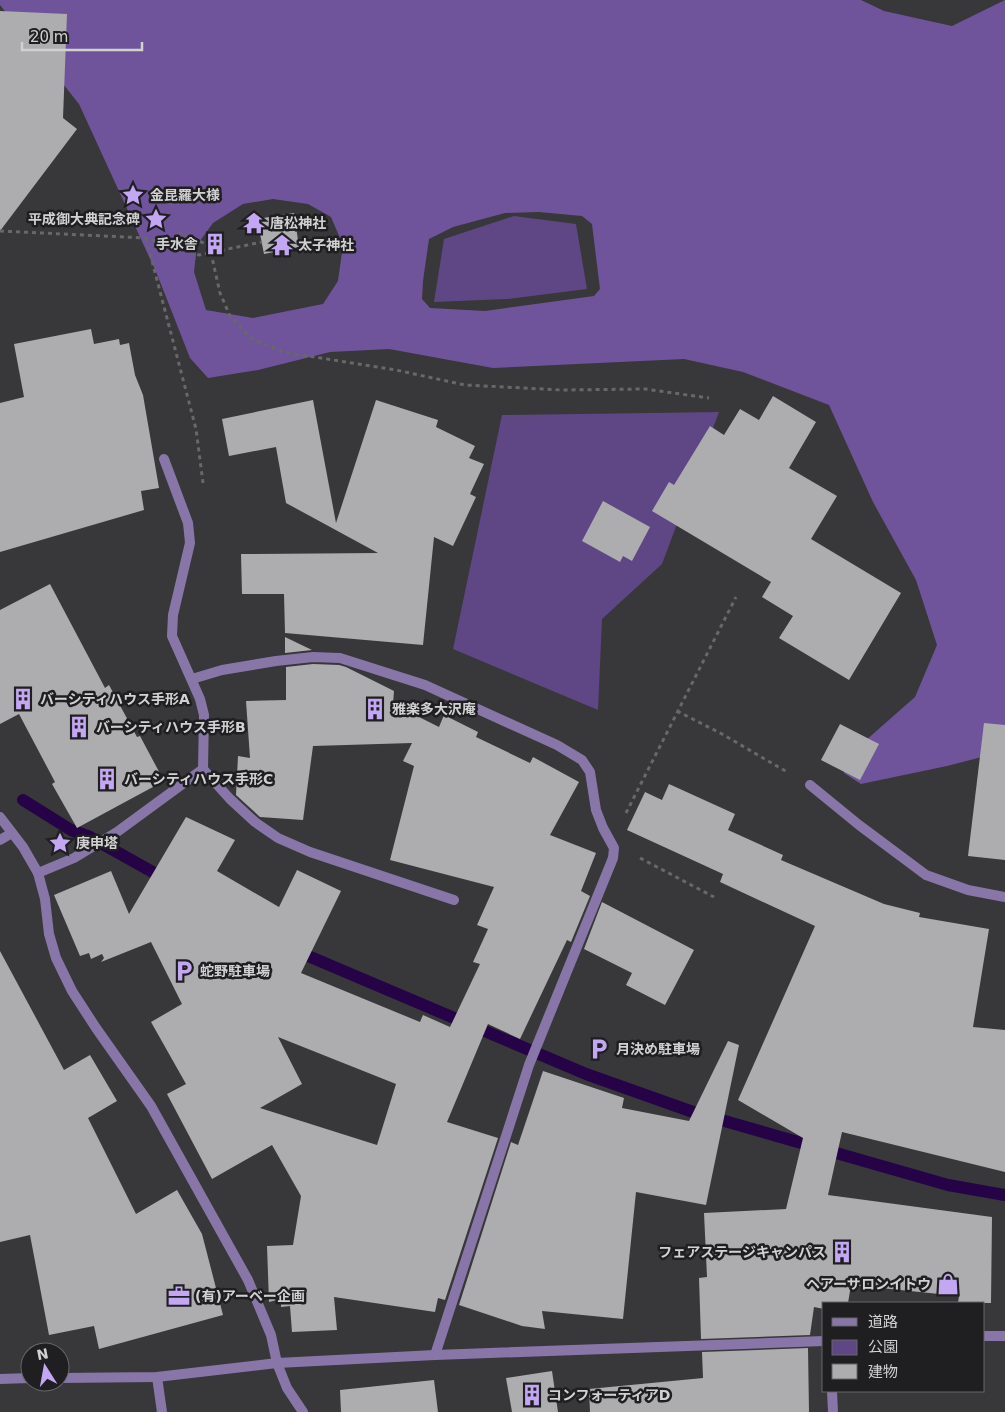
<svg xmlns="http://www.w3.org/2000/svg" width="1005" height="1412" viewBox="0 0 1005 1412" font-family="'DejaVu Sans','Noto Sans JP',sans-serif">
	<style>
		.green { fill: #5f4684 }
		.forest { fill: #70549b; fill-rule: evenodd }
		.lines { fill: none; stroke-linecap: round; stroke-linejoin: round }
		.stream { stroke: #260346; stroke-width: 12 }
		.building { fill: #adacaf; fill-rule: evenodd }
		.path { stroke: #68676a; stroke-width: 3; stroke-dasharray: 4 4; stroke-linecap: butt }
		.service { stroke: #8876a8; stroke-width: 10 }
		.minor { stroke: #8876a8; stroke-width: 10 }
		.labels { text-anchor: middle; stroke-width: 5; stroke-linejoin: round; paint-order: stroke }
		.poi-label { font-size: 14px; font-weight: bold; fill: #d1d1d3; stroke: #1f1e20; text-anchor: start }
	</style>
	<rect width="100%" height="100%" fill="#38373a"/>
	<g class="green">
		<path d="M514,216L576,224L587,289L507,299L434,302L444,239Z"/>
		<path d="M719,412L662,564L602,619L598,710L453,649L502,415Z"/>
	</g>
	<path class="forest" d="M0,0H861L884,11L952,26L1005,0V751L947,766L861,784L844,773L848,756L915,697L937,645L916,580L873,502L829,405L743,372L684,359L493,368L389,349L330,352L258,370L208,378L190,358L157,274L79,104L0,5ZM273,199L308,204L331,217L343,245L338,281L323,304L253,318L206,310L194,272L197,245L213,223L243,204ZM539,212L582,216L592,224L600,289L594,296L485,311L430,308L422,299L423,281L429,239L453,227L505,213Z"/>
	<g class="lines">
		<g class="stream">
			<path d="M23,800L71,830L90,837L167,880"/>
			<path d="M294,950L586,1074L693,1112L948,1185L1005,1195"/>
		</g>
	</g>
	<g class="building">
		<path d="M0,11L67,14L63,118L77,129L0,231Z"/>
		<path d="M294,213L299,247L264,254L257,219Z"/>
		<path d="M91,329L94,344L119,339L120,345L129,343L135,375L143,395L159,488L141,491L144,510L0,552V403L24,397L14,344Z"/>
		<path d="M773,396L816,422L789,468L837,496L811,539L901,593L849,680L779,638L793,616L762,597L771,582L652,511L669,482L674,485L710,426L724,435L740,409L759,420Z"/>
		<path d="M313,400L336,523L376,400L438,420L436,427L475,446L469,458L484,464L470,494L476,497L453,546L434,537L423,645L285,633L284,594H242L241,554L378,553L286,503L276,447L229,456L222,419Z"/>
		<path d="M603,501L650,527L632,561L623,556L620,562L582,541Z"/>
		<path d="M50,584L105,688L109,685L137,737L140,736L164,781L77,828L52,784L55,782L19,714L0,724V610Z"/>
		<path d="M285,637L312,650L285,653Z"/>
		<path d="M313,664L339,665L346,667L394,691L393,704L439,727L444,715L478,732L476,737L530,763L533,757L579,782L550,835L596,853L581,891L590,896L571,942L567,940L520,1039L488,1024L447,1122L498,1138L445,1300L438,1298L435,1312L334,1297L337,1330L292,1332L290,1306L281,1307V1299L269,1302L267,1246L293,1245L301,1196L272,1145L212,1179L167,1094L186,1084L151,1022L182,1004L151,942L101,962L104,958L102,954L91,959L89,953L80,956L54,895L111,871L129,914L186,817L235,840L217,871L279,907L297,870L341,891L301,973L420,1022L423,1015L450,1027L480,964L473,962L488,929L477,925L494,887L390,860L414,766L403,761L412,743L313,746L303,820L260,817L236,795L238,756L250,758L246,701L286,700V667ZM278,1037L396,1084L377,1145L260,1108L302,1084Z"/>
		<path d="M984,723L1005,725V860L968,856Z"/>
		<path d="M840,724L879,744L860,780L821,760Z"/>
		<path d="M669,784L735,814L728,830L783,855L781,860L884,904L920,913L919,917L989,929L973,1027L1005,1030V1172L842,1132L828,1195L992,1217L991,1303H958L959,1296L851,1285L848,1303H824V1309L814,1307L810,1335L701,1339L699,1278L707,1277L704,1213L786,1209L803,1138L738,1100L815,926L720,882L723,874L627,830L645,792L662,800Z"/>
		<path d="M602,902L694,950L665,1005L626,985L632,973L584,949Z"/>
		<path d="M0,951L64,1070L90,1055L117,1101L88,1118L136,1214L177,1190L202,1234L223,1315L99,1349L94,1326L49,1335L30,1235L0,1242Z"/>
		<path d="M728,1041L739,1045L706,1205L636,1192L623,1319L542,1311L545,1329L522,1326L459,1305L511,1142L518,1145L543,1071L624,1098L622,1108L689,1121Z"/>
		<path d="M808,1348L809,1412H590L589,1389L703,1378L702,1352Z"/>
		<path d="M552,1371L558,1412H512L506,1378Z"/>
		<path d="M434,1380L438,1412H341L340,1390Z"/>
	</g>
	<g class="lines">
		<g class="path">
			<path d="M0,231L146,238L199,255L262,242"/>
			<path d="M178,232L206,244L211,253L220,293L230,316L252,339L283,352L396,370L465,385L562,390L645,389L709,398"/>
			<path d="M146,238L196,429L203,483"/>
			<path d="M677,711L722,734L787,772"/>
			<path d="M626,813L736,597"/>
			<path d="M640,858L714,897"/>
		</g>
		<g class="service">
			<path d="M203,769L230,799L255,822L278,838L310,852L454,900"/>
			<path d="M0,840L12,833"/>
			<path d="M157,1377L162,1412"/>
			<path d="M832,1391L833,1412"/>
		</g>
		<g class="minor">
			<path d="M192,679L222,670L276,661L313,657L340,658L425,685L557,745L582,760L590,772L596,810L603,828L614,848L613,858L529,1065L435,1355"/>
			<path d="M810,785L859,825L926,875L968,890L1005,897"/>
			<path d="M0,817L23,847L38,873L45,899L49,934L56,958L72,991L96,1028L151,1106L248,1280L271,1335L277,1363L287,1388L303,1412"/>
			<path d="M38,873L74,858L117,832L203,769L204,715L200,699L172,636L173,615L190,543L188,523L164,459"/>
			<path d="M984,1336H1005"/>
			<path d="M60,1378L157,1377L277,1363L435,1355L824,1341"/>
			<path d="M0,1379L30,1378"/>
		</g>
	</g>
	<defs>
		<g id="sight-bare" transform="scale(1.725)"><path d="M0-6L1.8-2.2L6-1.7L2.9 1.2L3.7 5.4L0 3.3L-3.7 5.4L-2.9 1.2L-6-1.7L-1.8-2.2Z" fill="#c3a7f2" stroke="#1f1e20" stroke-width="2.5" paint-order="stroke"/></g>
		<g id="temple-bare" transform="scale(1.725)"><path d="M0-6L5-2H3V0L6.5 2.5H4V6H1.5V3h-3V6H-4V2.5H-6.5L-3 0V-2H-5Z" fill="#c3a7f2" stroke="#1f1e20" stroke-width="2.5" paint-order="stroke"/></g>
		<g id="building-bare" transform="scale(1.725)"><path d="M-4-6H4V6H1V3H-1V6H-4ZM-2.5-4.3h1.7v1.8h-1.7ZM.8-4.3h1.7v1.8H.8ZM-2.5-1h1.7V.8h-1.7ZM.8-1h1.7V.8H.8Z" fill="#c3a7f2" stroke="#1f1e20" stroke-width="2.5" paint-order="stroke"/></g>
		<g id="parking-bare" transform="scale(1.725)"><path d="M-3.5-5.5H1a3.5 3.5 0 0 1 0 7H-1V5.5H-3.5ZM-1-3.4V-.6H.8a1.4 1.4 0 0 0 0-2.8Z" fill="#c3a7f2" stroke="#1f1e20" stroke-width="2.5" paint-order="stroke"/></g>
		<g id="shop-bare" transform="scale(1.725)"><path d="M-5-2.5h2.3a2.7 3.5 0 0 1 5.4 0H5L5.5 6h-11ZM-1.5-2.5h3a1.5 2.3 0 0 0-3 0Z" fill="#c3a7f2" stroke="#1f1e20" stroke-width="2.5" paint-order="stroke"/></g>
		<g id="office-bare" transform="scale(1.725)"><path d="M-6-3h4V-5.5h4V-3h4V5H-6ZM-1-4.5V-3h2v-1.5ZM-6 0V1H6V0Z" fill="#c3a7f2" stroke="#1f1e20" stroke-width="2.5" paint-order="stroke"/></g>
	</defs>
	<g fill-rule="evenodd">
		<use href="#sight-bare" x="133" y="195"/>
		<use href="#sight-bare" x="156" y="219"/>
		<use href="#temple-bare" x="254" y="223"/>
		<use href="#building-bare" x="215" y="244"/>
		<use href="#temple-bare" x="282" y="245"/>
		<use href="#building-bare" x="23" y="699"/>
		<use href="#building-bare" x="375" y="709"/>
		<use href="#building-bare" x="79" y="727"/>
		<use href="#building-bare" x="107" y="779"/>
		<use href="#sight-bare" x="60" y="843"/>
		<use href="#parking-bare" x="184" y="971"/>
		<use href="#parking-bare" x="599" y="1049"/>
		<use href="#building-bare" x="842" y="1252"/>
		<use href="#shop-bare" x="948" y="1284"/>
		<use href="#office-bare" x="179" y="1296"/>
		<use href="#building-bare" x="532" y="1395"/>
	</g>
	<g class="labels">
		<g class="poi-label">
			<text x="150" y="200">金昆羅大様</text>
			<text x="140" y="224" text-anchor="end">平成御大典記念碑</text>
			<text x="270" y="228">唐松神社</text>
			<text x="198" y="249" text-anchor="end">手水舎</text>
			<text x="298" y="250">太子神社</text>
			<text x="40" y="704">バーシティハウス手形A</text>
			<text x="392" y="714">雅楽多大沢庵</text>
			<text x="96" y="732">バーシティハウス手形B</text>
			<text x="124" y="784">バーシティハウス手形C</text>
			<text x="76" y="848">庚申塔</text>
			<text x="200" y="976">蛇野駐車場</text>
			<text x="616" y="1054">月決め駐車場</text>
			<text x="826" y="1257" text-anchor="end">フェアステージキャンパス</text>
			<text x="931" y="1289" text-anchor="end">ヘアーサロンイトウ</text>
			<text x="195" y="1301">(有)アーベー企画</text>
			<text x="548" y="1400">コンフォーティアD</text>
		</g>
	</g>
	<rect x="822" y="1302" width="162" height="90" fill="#1f1e20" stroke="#666668"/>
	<rect x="832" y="1318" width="25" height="8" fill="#8876a8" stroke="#666668"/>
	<text x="868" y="1327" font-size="15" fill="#d1d1d3">道路</text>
	<rect x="832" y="1340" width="25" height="15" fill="#5f4684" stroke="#666668"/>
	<text x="868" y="1352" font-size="15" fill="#d1d1d3">公園</text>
	<rect x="832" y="1364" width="25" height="15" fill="#adacaf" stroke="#666668"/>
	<text x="868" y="1377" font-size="15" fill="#d1d1d3">建物</text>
	<g transform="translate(45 1367) rotate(349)"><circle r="24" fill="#1f1e20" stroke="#666668"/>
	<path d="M0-4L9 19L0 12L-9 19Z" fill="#c3a7f2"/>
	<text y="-8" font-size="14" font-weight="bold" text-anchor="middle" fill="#d1d1d3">N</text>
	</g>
	<path d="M22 42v8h120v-8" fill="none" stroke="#d1d1d3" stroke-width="2.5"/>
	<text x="30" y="42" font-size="15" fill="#d1d1d3" stroke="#1f1e20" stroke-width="4" paint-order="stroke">20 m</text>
</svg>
